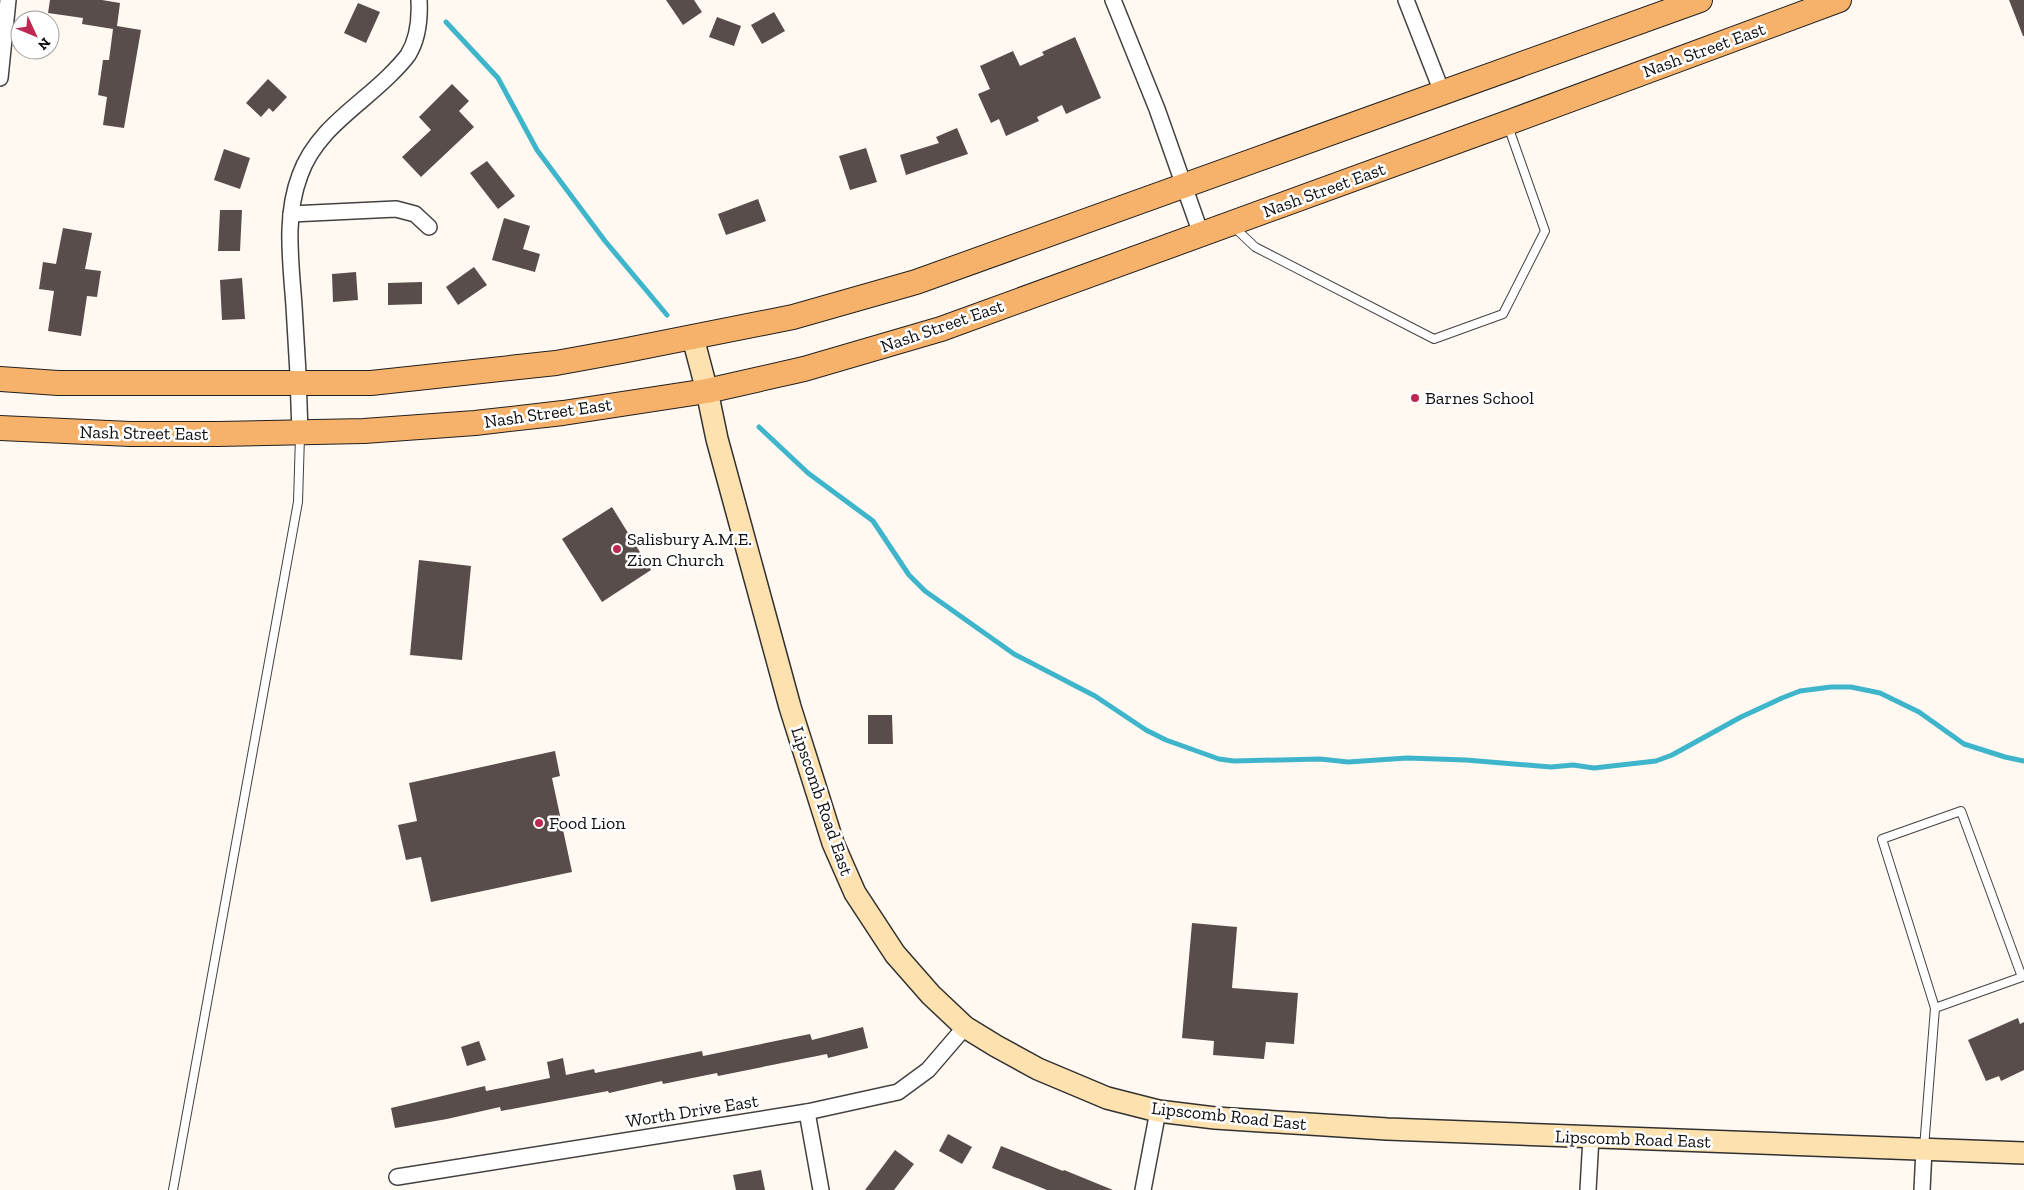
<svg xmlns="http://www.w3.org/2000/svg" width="2024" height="1190" viewBox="0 0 2024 1190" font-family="'Zilla Slab',serif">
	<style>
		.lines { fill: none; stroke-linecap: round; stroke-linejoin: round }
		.stream { stroke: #3fb5cb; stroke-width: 5 }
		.building { fill: #584d4b }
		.lane-casing { stroke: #424242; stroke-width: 10 }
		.street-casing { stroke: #424242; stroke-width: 18 }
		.secondary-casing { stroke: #313131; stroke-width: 24 }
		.primary-casing { stroke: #202020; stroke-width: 26 }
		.lane { stroke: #fff; stroke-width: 8 }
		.street { stroke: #fff; stroke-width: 15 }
		.secondary { stroke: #fde1ae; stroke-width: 21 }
		.primary { stroke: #f6b26a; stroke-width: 24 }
		.poi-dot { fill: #bd2953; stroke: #fff; stroke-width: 2 }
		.labels { text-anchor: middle; stroke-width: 5; stroke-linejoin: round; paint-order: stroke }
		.street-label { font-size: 18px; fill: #0f0f0f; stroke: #fff }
		.poi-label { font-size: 18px; fill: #0f0f0f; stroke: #fff; text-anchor: start }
	</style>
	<rect width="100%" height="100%" fill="#fff9f1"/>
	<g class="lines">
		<g class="stream">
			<path d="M446,22L498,78L537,150L605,241L667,315"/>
			<path d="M759,427L808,473L873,521L909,575L925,591L1014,654L1095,696L1146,730L1166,740L1219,759L1234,761L1320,759L1348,762L1407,758L1466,760L1551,767L1573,765L1594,768L1656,761L1672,755L1741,717L1782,698L1800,691L1831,687H1851L1880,693L1919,712L1964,744L2005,757L2024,761"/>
		</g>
	</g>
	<g class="building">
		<path d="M50,0H102L120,3L117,26L141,30L124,128L103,125L107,97L98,95L103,60H109L113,29L82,24L83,18L48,13Z"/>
		<path d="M666,0H694L702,12L683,25Z"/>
		<path d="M2009,0H2024V36H2023Z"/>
		<path d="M358,3L380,12L366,43L344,33Z"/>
		<path d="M774,12L785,31L762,44L751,25Z"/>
		<path d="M717,17L741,26L734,46L709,37Z"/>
		<path d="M1075,37L1101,98L1066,114L1062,105L1037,117L1039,121L1006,136L999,119L991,123L978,94L990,89L980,66L1013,51L1020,66L1044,55L1042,52Z"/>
		<path d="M268,79L287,97L273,112L269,108L261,117L246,103Z"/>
		<path d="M452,84L469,101L459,111L474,127L421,177L402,157L431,130L419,117Z"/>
		<path d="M957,128L968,154L906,175L900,155L939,143L936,137Z"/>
		<path d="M866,148L877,182L850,190L839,156Z"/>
		<path d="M224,149L250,158L240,189L214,180Z"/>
		<path d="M487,161L515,196L498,209L470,173Z"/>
		<path d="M758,199L766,221L726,235L718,214Z"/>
		<path d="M220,210H242L240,251H218Z"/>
		<path d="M504,218L530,226L523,249L540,254L535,272L492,260Z"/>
		<path d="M63,228L92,233L85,269L101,271L97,297L87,296L81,336L48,331L54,291L39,289L43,262L56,264Z"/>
		<path d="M474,267L487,285L458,305L446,287Z"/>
		<path d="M356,272L358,300L333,302L332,274Z"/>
		<path d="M242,278L245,319L222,320L220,280Z"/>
		<path d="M422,282V304L388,305V283Z"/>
		<path d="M612,507L651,570L602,602L562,539Z"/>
		<path d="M419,560L471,566L462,660L410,655Z"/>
		<path d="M868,715H892L893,744H868Z"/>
		<path d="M555,751L560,776L552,778L572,872L431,902L421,857L406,860L398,825L417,821L409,783Z"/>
		<path d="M1192,923L1237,927L1232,988L1298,993L1294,1044L1266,1042L1264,1059L1213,1055L1214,1041L1182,1038Z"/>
		<path d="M2018,1018L2020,1024L2024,1022V1070L2001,1081L1999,1076L1986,1081L1968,1040Z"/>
		<path d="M863,1027L868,1048L828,1058L827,1054L718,1076L717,1073L663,1084L662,1081L609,1093L608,1091L501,1111L500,1107L447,1119L395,1128L391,1108L485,1086L486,1091L550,1078L547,1062L563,1058L566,1075L594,1069L595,1073L702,1051L703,1056L810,1034L812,1040Z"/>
		<path d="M479,1041L486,1060L467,1066L461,1047Z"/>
		<path d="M948,1134L972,1147L962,1164L939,1151Z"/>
		<path d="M1001,1146L1063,1171L1064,1170L1113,1190H1047L992,1168Z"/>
		<path d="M895,1150L914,1164L894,1190H865Z"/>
		<path d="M761,1170L765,1190H736L733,1175Z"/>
	</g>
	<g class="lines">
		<g class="lane-casing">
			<g id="lane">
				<path d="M1234,227L1255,247L1434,339L1503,314L1545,231L1508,126"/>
				<path d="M1924,1148L1935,1008L1882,839L1961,811L2022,977L1935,1008"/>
				<path d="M173,1190L298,502L300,436"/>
			</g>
		</g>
		<g class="street-casing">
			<g id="street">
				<path d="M1113,0L1157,109L1201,234"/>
				<path d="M1406,0L1442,92"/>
				<path d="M0,78L8,0"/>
				<path d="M291,214L396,209L415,214L429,227"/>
				<path d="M300,432C299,390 297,348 294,306C291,262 284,217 300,175C316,130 358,107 390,75C396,69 403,62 408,55C418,39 420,19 419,0"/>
				<path d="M807,1112L821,1190"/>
				<path d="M397,1177L807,1112L898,1092L928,1070L965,1027"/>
				<path d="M1143,1190L1158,1111"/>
				<path d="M1588,1190L1591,1137"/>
				<path d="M1922,1190L1924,1150"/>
			</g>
		</g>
		<g class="secondary-casing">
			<path id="secondary" d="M693,338L707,391L717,439L790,707L833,843L855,893L895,954L931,995L965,1027L996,1046L1038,1069L1107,1098L1158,1111L1215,1118L1387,1129L2024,1153"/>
		</g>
		<g class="primary-casing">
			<g id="primary">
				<path d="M0,379L58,383H371L556,363L622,351L793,317L916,282L1700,0"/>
				<path d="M0,428L130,434H217L364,431L475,423L563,413L707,391L804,369L941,329L1507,123L1839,0"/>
			</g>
		</g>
		<use href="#lane" class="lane"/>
		<use href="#street" class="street"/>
		<use href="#secondary" class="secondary"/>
		<use href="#primary" class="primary"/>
	</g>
	<g class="poi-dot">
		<circle cx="1415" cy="398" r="5"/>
		<circle cx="617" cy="549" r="5"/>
		<circle cx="539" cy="823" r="5"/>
	</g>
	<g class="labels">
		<g class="street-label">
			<text transform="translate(1704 50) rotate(-20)" y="6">Nash Street East</text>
			<text transform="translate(1324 190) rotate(-20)" y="6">Nash Street East</text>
			<text transform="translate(942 326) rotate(-19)" y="6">Nash Street East</text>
			<text transform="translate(548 413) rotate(-8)" y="6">Nash Street East</text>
			<text transform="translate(144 433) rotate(1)" y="6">Nash Street East</text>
			<text transform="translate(822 801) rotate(71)" y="6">Lipscomb Road East</text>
			<text transform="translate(692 1111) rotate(-9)" y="6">Worth Drive East</text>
			<text transform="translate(1229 1116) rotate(6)" y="6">Lipscomb Road East</text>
			<text transform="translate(1633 1139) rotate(2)" y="6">Lipscomb Road East</text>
		</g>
		<g class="poi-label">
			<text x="1425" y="404">Barnes School</text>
			<text x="627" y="545">Salisbury A.M.E.<tspan x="627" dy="21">Zion Church</tspan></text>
			<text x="549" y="829">Food Lion</text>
		</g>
	</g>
	<g transform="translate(35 35) rotate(134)"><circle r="24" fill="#ffffff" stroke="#9f9f9f"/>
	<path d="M0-4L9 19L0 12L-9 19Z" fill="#bd2953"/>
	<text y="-8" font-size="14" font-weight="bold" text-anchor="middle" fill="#0f0f0f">N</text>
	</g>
</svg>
